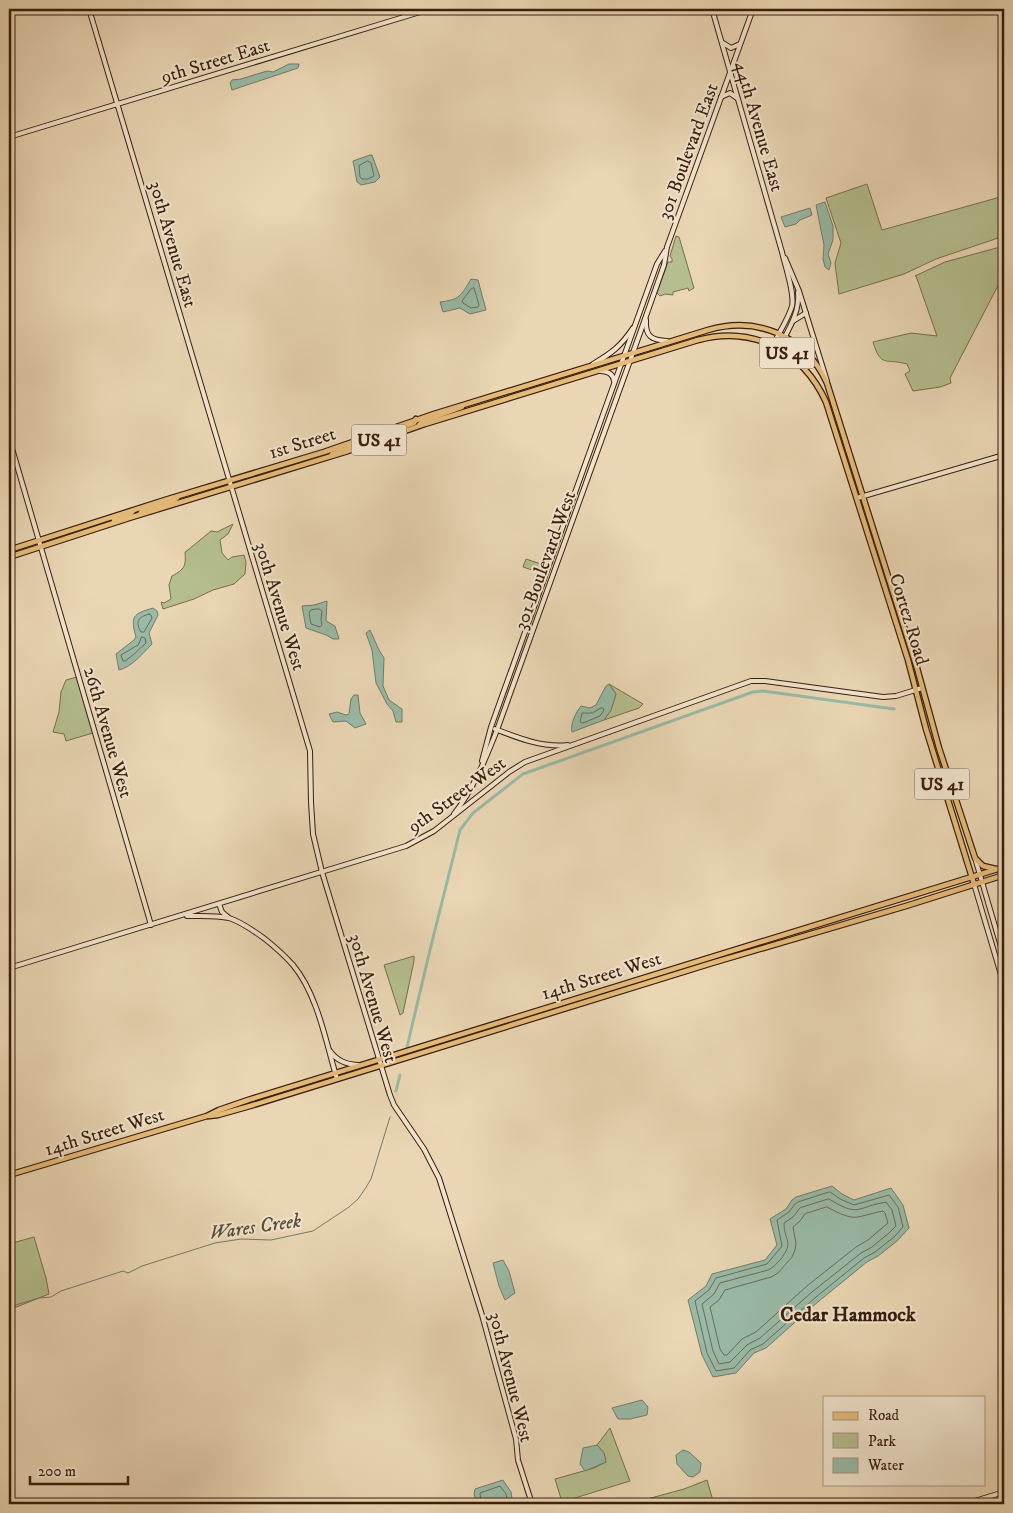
<svg xmlns="http://www.w3.org/2000/svg" width="1013" height="1513" viewBox="0 0 1013 1513" font-family="'IM FELL DW Pica',serif">
	<style>
		.green { fill: #b5be8e; stroke: #776e4d }
		.water { fill: #99baa7; stroke: #737c69 }
		.lines { fill: none; stroke-linecap: round; stroke-linejoin: round }
		.shore { stroke: #696c5a; stroke-width: 1 }
		.stream { stroke: #737c69; stroke-width: 1 }
		.canal { stroke: #99baa7; stroke-width: 3 }
		.secondary-casing { stroke: #391e0c; stroke-width: 6 }
		.primary-casing { stroke: #391e0c; stroke-width: 7 }
		.secondary { stroke: #f1e4ce; stroke-width: 4 }
		.primary { stroke: #e5bb7a; stroke-width: 4.5 }
		.labels { text-anchor: middle; stroke-width: 4; stroke-linejoin: round; paint-order: stroke }
		.shield { fill: #f1e4ce; stroke: #705946; stroke-width: 1 }
		.shield-label { font-size: 18px; font-weight: bold; fill: #391e0c }
		.street-label { font-size: 19px; fill: #391e0c; stroke: #f1e4ce }
		.water-label { font-size: 20px; font-style: italic; fill: #564d3a; stroke: #f1e4ce }
		.neighbourhood-label { font-size: 20px; font-weight: bold; fill: #391e0c; stroke: #f1e4ce }
	</style>
	<rect width="100%" height="100%" fill="#ead6b4"/>
	<filter id="stains"><feTurbulence type="fractalNoise" baseFrequency=".004" numOctaves="4"/><feColorMatrix values="0 0 0 0 .2 0 0 0 0 .09 0 0 0 0 .02 0 0 0 .5 -.17"/></filter>
	<radialGradient id="worn" r=".72"><stop offset=".6" stop-color="#630" stop-opacity="0"/><stop offset="1" stop-color="#630" stop-opacity=".3"/></radialGradient>
	<g class="green">
		<path d="M867,184L882,230L1004,196V236L936,259L904,274L839,294L835,263L841,243L826,198Z"/>
		<path d="M676,236L679,237L694,288L689,291L688,288L673,292V295L665,294L660,296L657,293L668,262H672V259L670,256Z"/>
		<path d="M1004,246V274L950,378L951,383L940,387L913,391L905,374L910,371L907,364C885,358 881,368 873,342L911,333L937,336L916,276H915L945,262Z"/>
		<path d="M233,524L228,534L220,540L222,553L228,560L232,557L244,555L246,562L245,574L234,584L213,590L194,599L163,609L161,602L164,603L171,599L169,585L172,576C185,569 186,566 185,552L188,550L211,531L217,532Z"/>
		<path d="M526,559L541,564L538,572L523,567Z"/>
		<path d="M77,677L93,733L66,741L64,734L53,732L59,712L61,692L66,680Z"/>
		<path d="M609,684L643,704L639,708L604,720L611,710L616,694Z"/>
		<path d="M414,956V961L403,1013L400,1015L384,965Z"/>
		<path d="M34,1237L46,1278L49,1294L9,1310V1244Z"/>
		<path d="M610,1428L630,1481L562,1502L555,1479L594,1468L606,1462L604,1453L597,1445Z"/>
		<path d="M707,1480L714,1504H637L636,1502L684,1489Z"/>
	</g>
	<g class="water">
		<path d="M289,64H299L298,68L232,90L230,83L232,80L241,79L267,71L273,72Z"/>
		<path d="M370,155H372L380,177L375,182L361,185L357,182L353,161Z"/>
		<path d="M825,202L833,226V240L828,254L831,263L829,270L825,267L823,259L824,245L816,205Z"/>
		<path d="M810,208L812,215L800,220L796,224L785,227L781,217Z"/>
		<path d="M471,279L478,280L486,310L470,314L460,308L443,312L440,302C459,300 461,296 471,279Z"/>
		<path d="M327,601L326,621L335,626L339,639H333L326,635L306,628L302,606L314,605Z"/>
		<path d="M153,608L157,611L158,615L149,633L152,644C143,653 132,667 119,670L116,654L134,640L136,637C130,616 133,614 153,608Z"/>
		<path d="M370,630L379,650L384,658L383,686L389,700L402,709V722H396L393,711L387,704L376,683L372,650L366,633Z"/>
		<path d="M609,684L616,694L611,710L604,720L572,732C570,724 576,712 581,706L590,708L596,705L606,686Z"/>
		<path d="M354,695H358L360,713L366,724L355,728L346,721L333,722L329,714L337,712L346,715L349,714L351,699Z"/>
		<path d="M832,1186L842,1194L854,1200L891,1188L903,1205L909,1228L897,1241L878,1256L867,1262L819,1301L766,1348L754,1353L736,1373L713,1377L702,1355L688,1300L706,1286L712,1274L765,1260L777,1245L770,1219L786,1209L792,1200L796,1197Z"/>
		<path d="M503,1260L509,1271L515,1293L505,1300L499,1286L493,1263Z"/>
		<path d="M642,1400L648,1407L647,1415L630,1419H618L612,1408Z"/>
		<path d="M597,1445L604,1453L606,1462L585,1471L580,1464L583,1448Z"/>
		<path d="M683,1450L689,1452L701,1463L700,1472L693,1477L688,1476L677,1464L676,1455Z"/>
		<path d="M503,1480L511,1492L513,1504H477L474,1494L475,1489Z"/>
	</g>
	<g class="lines">
		<g class="shore">
			<path d="M368,161L371,163L374,176L368,179H362L360,177L359,166Z"/>
			<path d="M474,288L479,305L478,307L471,308L463,303L462,301L471,289Z"/>
			<path d="M319,609L322,611L321,620L322,625L320,627L311,624L309,613L311,610Z"/>
			<path d="M149,614L151,615L152,618L144,632H141C135,622 138,617 149,614Z"/>
			<path d="M142,637L145,638L146,643C139,649 133,656 125,661H123L121,655L138,645Z"/>
			<path d="M601,708H603L604,710L600,716L583,723L580,722L582,713H592Z"/>
			<path d="M830,1192L840,1199L854,1205L889,1195L898,1207L903,1227L894,1237L875,1252L864,1258L816,1297L763,1344L750,1350L734,1368L716,1371L707,1353L695,1301L709,1290L716,1278L767,1264L782,1246L777,1220L789,1212L795,1204L798,1202Z"/>
			<path d="M829,1199C860,1218 856,1207 886,1202L892,1210L896,1226L889,1233L872,1247L861,1253L812,1292L760,1338L747,1345L730,1362L719,1364L713,1351L702,1304L714,1294L720,1283L768,1270C773,1268 776,1264 780,1260C795,1241 784,1242 784,1223L793,1217L800,1208Z"/>
			<path d="M827,1207C857,1223 853,1217 883,1211L885,1213L888,1223L868,1240L856,1247L807,1286L756,1332L742,1339L727,1355H724L720,1349L710,1307L719,1300L725,1290L771,1277L778,1273L792,1257L795,1250L796,1243L793,1227L800,1221L805,1214Z"/>
			<path d="M481,1504L480,1493L500,1486L506,1494L508,1504"/>
		</g>
		<path class="stream" d="M9,1307L39,1298L51,1297L61,1291L123,1271L128,1273L142,1266L215,1243L241,1239L271,1240L313,1231L349,1207L358,1199L365,1189L371,1179L390,1117"/>
		<g class="canal">
			<path d="M407,1047L430,950L460,830L473,813L523,774L753,692L763,691L894,709"/>
			<path d="M396,1091L400,1075"/>
		</g>
		<g class="secondary-casing">
			<g id="secondary">
				<path d="M89,9L310,751L311,802L313,834L322,872L390,1095L394,1105L424,1149L439,1178L482,1315L516,1439L518,1460L532,1504"/>
				<path d="M712,9L782,252C785,266 795,293 792,306C788,320 779,332 773,345"/>
				<path d="M723,43L731,48L740,44"/>
				<path d="M721,97L730,93L737,98"/>
				<path d="M9,137L430,9"/>
				<path d="M785,258L799,291L827,381"/>
				<path d="M646,320C645,337 652,340 667,341"/>
				<path d="M793,321L806,313"/>
				<path d="M779,348C788,330 800,313 798,292"/>
				<path d="M593,364C612,353 621,346 633,328"/>
				<path d="M600,371C607,371 613,373 614,381"/>
				<path d="M9,438L151,925"/>
				<path d="M857,498L1004,455"/>
				<path d="M495,729C518,738 543,748 568,745"/>
				<path d="M482,761L491,727L657,264L665,251"/>
				<path d="M454,814C473,790 486,758 497,730L640,333L664,265L667,247L753,9"/>
				<path d="M975,858L1004,957"/>
				<path d="M974,884L1004,985"/>
				<path d="M219,904L222,912L228,917"/>
				<path d="M187,916C200,916 215,915 229,918C242,922 254,931 265,939C275,947 285,956 293,965C318,995 326,1043 337,1079"/>
				<path d="M9,968L406,846L434,831L509,772L525,762L751,681H765L883,697L896,696L922,688"/>
				<path d="M330,1051C337,1061 346,1064 358,1065"/>
				<path d="M965,1504L1004,1492"/>
			</g>
		</g>
		<g class="primary-casing">
			<g id="primary">
				<path d="M419,425L423,421L462,407"/>
				<path d="M382,437L387,433L414,423L416,419"/>
				<path d="M332,454L369,440L371,436"/>
				<path d="M140,514L142,511L173,501L177,498"/>
				<path d="M114,520L130,514L133,511"/>
				<path d="M9,550L165,500L324,452L434,414L708,330C757,316 805,335 827,383L917,668L939,748L975,858L983,866L996,869"/>
				<path d="M9,557L129,518L348,451L425,424L698,340C753,325 803,351 826,402L908,660L926,729L974,884"/>
				<path d="M209,1116L218,1115L250,1106L712,963L906,906L1004,875"/>
				<path d="M9,1175L207,1116L219,1110L248,1100L1004,867"/>
			</g>
		</g>
		<use href="#secondary" class="secondary"/>
		<use href="#primary" class="primary"/>
	</g>
	<g class="labels">
		<g class="shield">
			<rect x="759.5" y="337.5" width="55" height="31" rx="4"/>
			<rect x="351.5" y="424.5" width="55" height="31" rx="4"/>
			<rect x="914.5" y="768.5" width="55" height="31" rx="4"/>
		</g>
		<g class="shield-label">
			<text x="787" y="359">US 41</text>
			<text x="379" y="446">US 41</text>
			<text x="942" y="790">US 41</text>
		</g>
		<g class="street-label">
			<text transform="translate(215 60) rotate(-17)" y="7">9th Street East</text>
			<text transform="translate(760 126) rotate(74)" y="7">44th Avenue East</text>
			<text transform="translate(687 151) rotate(-70)" y="7">301 Boulevard East</text>
			<text transform="translate(174 244) rotate(74)" y="7">30th Avenue East</text>
			<text transform="translate(302 442) rotate(-17)" y="7">1st Street</text>
			<text transform="translate(544 560) rotate(-70)" y="7">301 Boulevard West</text>
			<text transform="translate(281 606) rotate(73)" y="7">30th Avenue West</text>
			<text transform="translate(910 619) rotate(73)" y="7">Cortez Road</text>
			<text transform="translate(109 732) rotate(74)" y="7">26th Avenue West</text>
			<text transform="translate(456 794) rotate(-36)" y="7">9th Street West</text>
			<text transform="translate(601 975) rotate(-17)" y="7">14th Street West</text>
			<text transform="translate(374 998) rotate(74)" y="7">30th Avenue West</text>
			<text transform="translate(104 1131) rotate(-17)" y="7">14th Street West</text>
			<text transform="translate(512 1377) rotate(76)" y="7">30th Avenue West</text>
		</g>
		<g class="water-label">
			<text transform="translate(255 1226) rotate(-8)" y="7">Wares Creek</text>
		</g>
		<g class="neighbourhood-label">
			<text x="848" y="1321">Cedar Hammock</text>
		</g>
	</g>
	<rect width="1013" height="1513" fill="none" stroke="#ead6b4" stroke-width="30"/>
	<rect x="10" y="10" width="993" height="1493" fill="none" stroke="#391e0c" stroke-width="2.5"/>
	<rect x="15" y="15" width="983" height="1483" fill="none" stroke="#391e0c"/>
	<rect x="823" y="1396" width="162" height="90" fill="#f1e4ce" stroke="#a79580"/>
	<rect x="833" y="1412" width="25" height="8" fill="#e5bb7a" stroke="#a79580"/>
	<text x="868" y="1420" font-size="15" fill="#391e0c">Road</text>
	<rect x="833" y="1433" width="25" height="15" fill="#b5be8e" stroke="#a79580"/>
	<text x="868" y="1446" font-size="15" fill="#391e0c">Park</text>
	<rect x="833" y="1458" width="25" height="15" fill="#99baa7" stroke="#a79580"/>
	<text x="868" y="1470" font-size="15" fill="#391e0c">Water</text>
	<path d="M30 1476v8h98v-8" fill="none" stroke="#391e0c" stroke-width="2.5"/>
	<text x="38" y="1476" font-size="15" fill="#391e0c" stroke="#f1e4ce" stroke-width="4" paint-order="stroke">200 m</text>
	<rect width="100%" height="100%" filter="url(#stains)"/>
	<rect width="100%" height="100%" fill="url(#worn)"/>
</svg>
